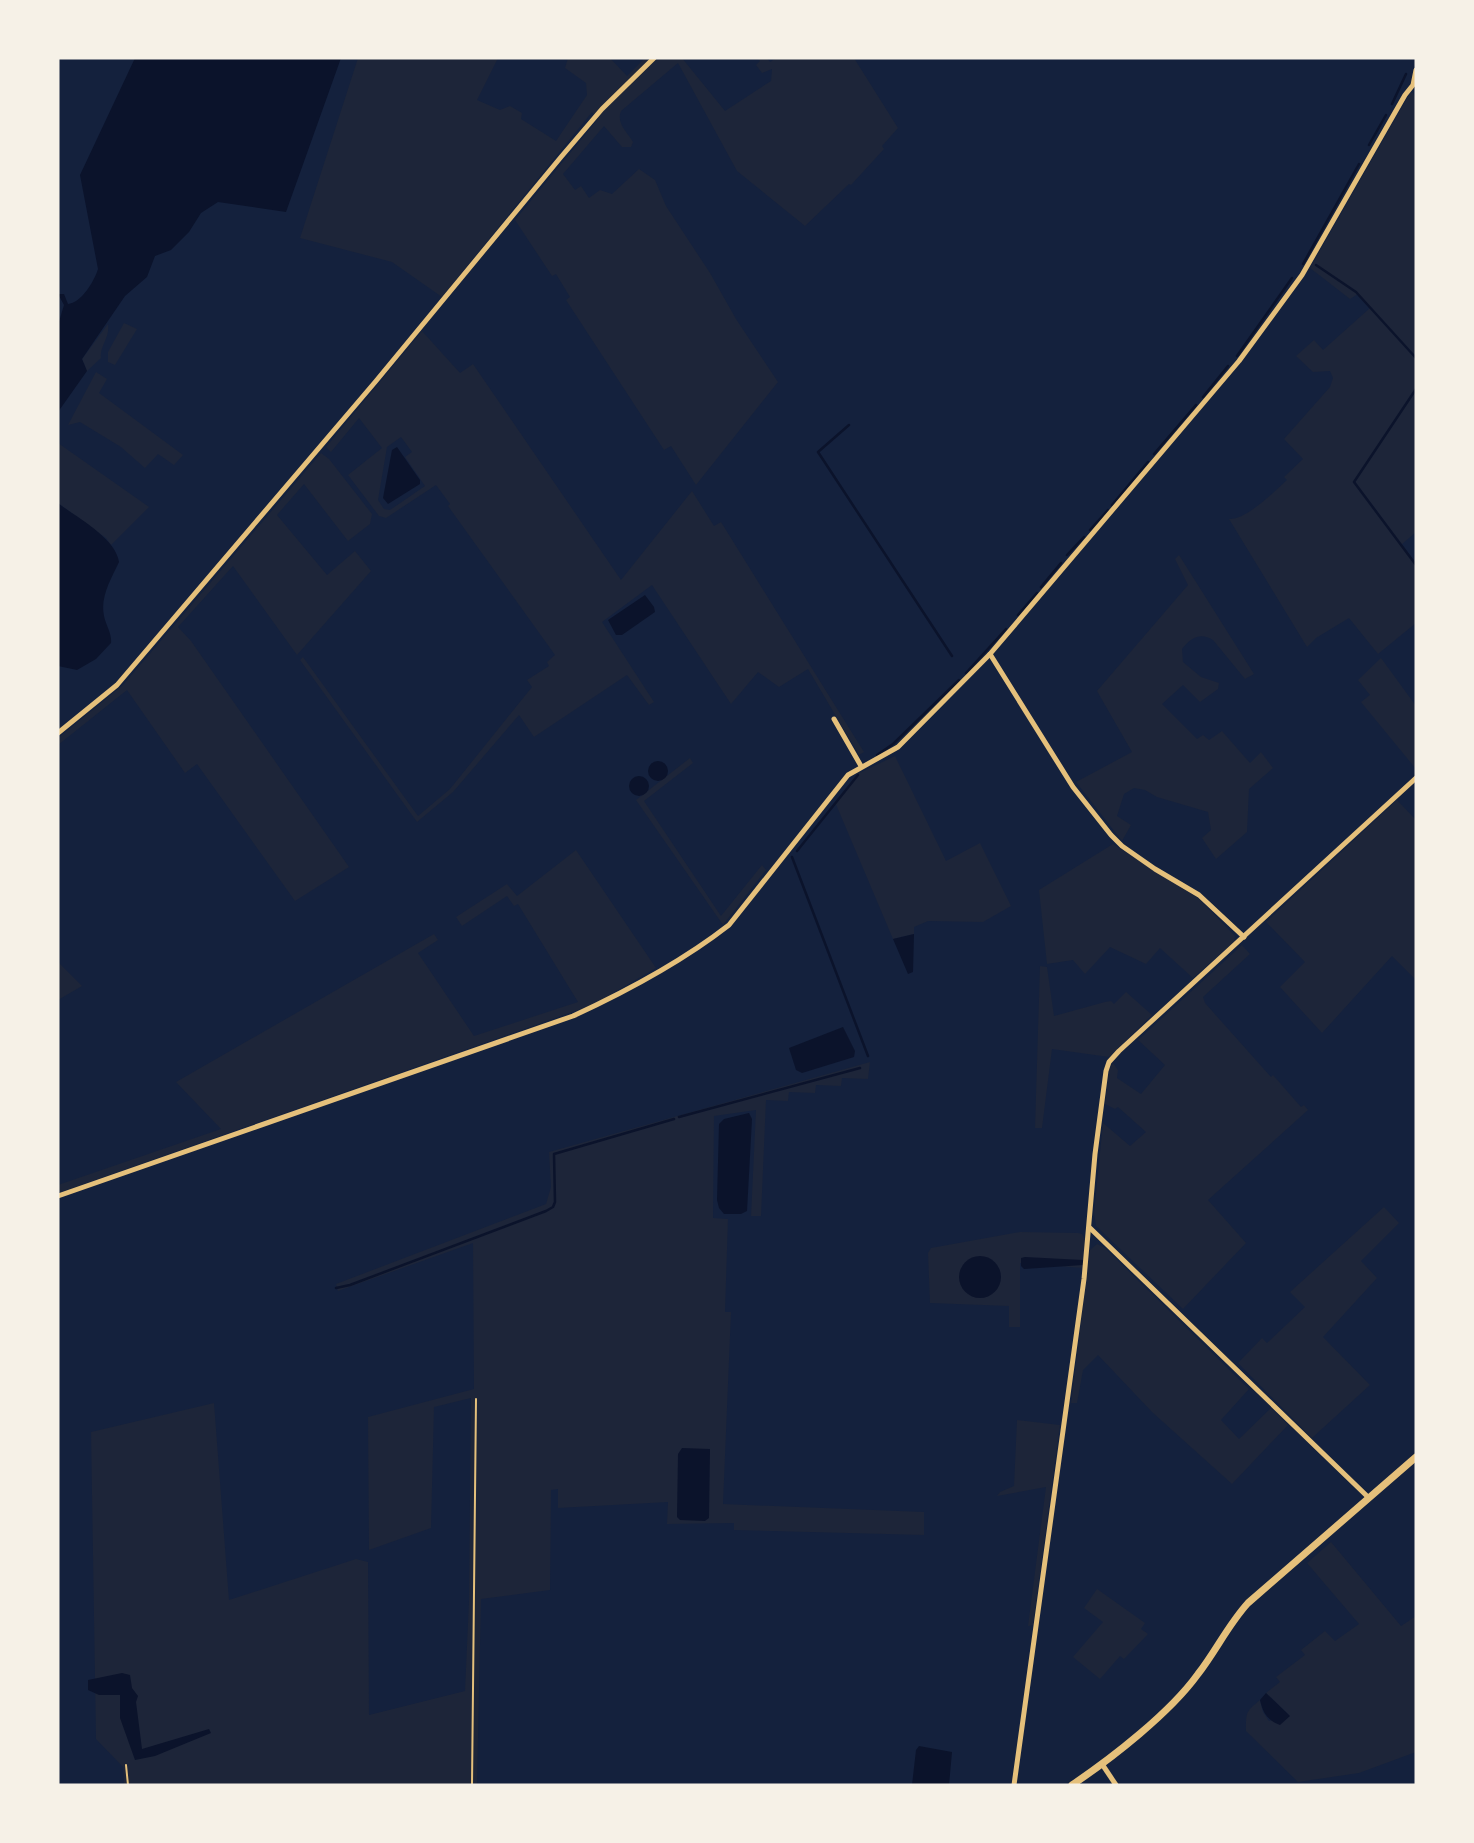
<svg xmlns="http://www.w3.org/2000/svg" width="1474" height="1843" viewBox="0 0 1474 1843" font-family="Ubuntu,sans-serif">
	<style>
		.green { fill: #1d2539; fill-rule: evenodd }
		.water { fill: #0b132b }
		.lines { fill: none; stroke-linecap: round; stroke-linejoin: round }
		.stream { stroke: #0b132b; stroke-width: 2.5 }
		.path { stroke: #e5c07b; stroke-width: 2 }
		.minor { stroke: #e5c07b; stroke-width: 5 }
		.tertiary { stroke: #e5c07b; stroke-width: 7 }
	</style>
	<rect width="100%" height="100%" fill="#14213d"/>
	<g class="green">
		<path d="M358,58H498L477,100L500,110L510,106L522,113L521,119L556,141L587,95L586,83L565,68L568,58H610L627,76L645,58H682L725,111L771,81L772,69L762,73L756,65L760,61L757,58H767L770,62L776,58H854L898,128L882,146L884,149L851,185L849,184L805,226L737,171L678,63L621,111C616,123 627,132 633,142L631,147H622L604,126L563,174L575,190L581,186L589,198L600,190L612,194L639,169L655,180L666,206L710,273L736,319L778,382L696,485L671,446L664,450L566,300L570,297L556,274L552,276L515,220L598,119L592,112L442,297L392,262L300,238Z"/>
		<path d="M1410,93H1413L1416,99V532L1401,545L1416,565V623L1378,654L1349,618L1316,638L1307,647L1229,519C1246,520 1274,492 1287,480L1284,477L1303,459L1284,439L1330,387L1333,378L1330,371L1313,372L1296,356L1314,340L1323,350L1370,308L1358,294L1350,299L1310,268Z"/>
		<path d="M124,323L137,329L115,365L108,362V352Z"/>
		<path d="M108,324C110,338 100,345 101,358L87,371L82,359Z"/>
		<path d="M422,331L460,373L473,364L621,580L692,491L714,526L721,522L864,752L859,755L808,669L779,687L758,672L731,704L652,585L602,622L654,702L649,705L627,675L534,737L519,715L453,792L417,822L300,660L303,657L418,816L450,789L532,687L527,680L549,666L547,662L555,655L448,506L450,504L436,485L386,518L379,516L348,475L382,448L359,418L331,452L326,447ZM401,437L412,452L405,457L425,486L390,510L384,509L378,500L387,447Z"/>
		<path d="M96,372L107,379L99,393L183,455L174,465L158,454L145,468L121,447L80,422L68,425Z"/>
		<path d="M58,443L149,507L111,545L106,538L58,503Z"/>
		<path d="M321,453L329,459L372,514L370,524L348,541L304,484L277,515L327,575L355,551L371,571L297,655L233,566L178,627L191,641L349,867L295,901L197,764L185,773L127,690L58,745V738L123,685Z"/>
		<path d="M1179,555L1254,674L1245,679L1213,640C1200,632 1191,638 1182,649L1183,662L1201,677L1219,683L1218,689L1200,702L1183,685L1162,704L1197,739L1203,735L1209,740L1222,731L1250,763L1261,752L1273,768L1249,789L1247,832L1216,859L1202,838L1211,830L1208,812L1157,797L1145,790L1134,788L1124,794L1117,816L1131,825L1122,841L1076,782L1132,752L1097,691L1188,585L1175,559Z"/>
		<path d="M1381,658L1416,706V769L1361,702L1370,695L1358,680Z"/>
		<path d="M895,756L946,861L980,843L1011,906L983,922L928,921L914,927V934L893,939L835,802L857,774Z"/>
		<path d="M690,758L693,763L644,801L721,916L762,865L766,870L723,925L636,800Z"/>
		<path d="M1397,800L1416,820V980L1392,956L1322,1033L1280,987L1305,962L1266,922Z"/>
		<path d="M1113,844L1198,898L1231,932L1235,936L1234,942L1193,978L1160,948L1146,964L1110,947L1085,974L1073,960L1047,964L1039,890Z"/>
		<path d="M576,850L656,968L601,1000L581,1009L58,1193V1185L221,1129L176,1082L434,934L438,940L418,953L474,1036L578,1002L518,904L514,906L507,896L462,926L456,917L507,884L517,896Z"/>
		<path d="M1242,945L1250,954L1203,997L1205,1003L1271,1077L1273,1075L1301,1107L1304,1105L1308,1110L1208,1200L1246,1243L1183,1309L1096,1226L1094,1213L1103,1123L1130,1146L1146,1132L1118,1107L1115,1109L1105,1104L1109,1070L1113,1063L1118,1070L1117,1078L1141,1094L1165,1065L1138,1040Z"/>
		<path d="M58,962L82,986L58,1000Z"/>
		<path d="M1040,966L1047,967L1054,1016L1105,1002L1111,1001L1114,1004L1126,992L1152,1015L1109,1057L1052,1049L1042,1128H1035Z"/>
		<path d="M870,1062L868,1079L842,1078L841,1086L816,1085L815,1093L789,1092L788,1101L766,1100L761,1216H751L756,1110L714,1116L713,1218L728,1219L725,1312H731L723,1504L924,1512V1535L734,1530V1523L667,1524L668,1502L558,1508V1489L551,1490L550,1590L481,1599L477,1785H124L123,1767L96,1739L91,1432L214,1403L229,1600L356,1559L368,1562L369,1715L465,1691L469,1601L471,1398L434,1407L431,1528L369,1550L368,1417L474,1389L473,1243L338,1291L336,1284L546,1204L551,1187L549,1152Z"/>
		<path d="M1384,1207L1399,1223L1361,1261L1377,1278L1323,1337L1370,1385L1312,1438L1238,1363L1262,1338L1267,1343L1305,1307L1290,1292Z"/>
		<path d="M1020,1232L1078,1233L1082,1234L1085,1239L1083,1268L1020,1263V1327H1009V1306L930,1303L928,1253L931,1248Z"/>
		<path d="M1097,1244L1105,1248L1249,1389L1221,1420L1239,1439L1271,1408L1288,1425L1232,1484L1152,1412L1098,1355L1083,1370L1077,1403H1071L1090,1250Z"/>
		<path d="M1017,1420L1060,1425L1033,1625L1028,1626L1046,1487L997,1496L1000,1492L1014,1486Z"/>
		<path d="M1331,1542L1401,1626L1416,1616V1752L1359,1773L1298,1782L1246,1731C1246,1711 1246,1712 1260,1700L1263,1712L1269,1721L1289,1715L1266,1693L1280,1682L1276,1677L1305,1655L1301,1650L1325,1631L1335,1641L1359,1624L1307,1563Z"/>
		<path d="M1097,1589L1145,1623L1141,1629L1148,1634L1124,1659L1120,1656L1100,1679L1073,1657L1103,1622L1084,1608Z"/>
	</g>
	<g class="water">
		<path d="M135,58H341L286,212L218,202L201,213L189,232L171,250L155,256L147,277L125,296L82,359L87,371L58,412V325L64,305L58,294H64L68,304C81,303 94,282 98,269L80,175Z"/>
		<path d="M397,447L420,480V484L388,504L383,498L392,450Z"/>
		<path d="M58,503C76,517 116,538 119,562C111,579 100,597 104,616C106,626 112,633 111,643L96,659L77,670L58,666Z"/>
		<path d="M645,595L654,607L655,612L622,635H616L608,620Z"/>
		<circle cx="658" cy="771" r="10"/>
		<circle cx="639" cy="786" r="10"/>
		<path d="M914,934L913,972L908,974L893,939Z"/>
		<path d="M843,1027L855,1051L854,1057L802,1073L796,1070L789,1048Z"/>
		<path d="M749,1113L752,1119L747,1211L741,1214H724L719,1208L717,1200L719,1124L724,1119Z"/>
		<circle cx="980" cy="1277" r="21"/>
		<path d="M1025,1257L1083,1260V1265L1024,1269L1021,1266V1258Z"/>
		<path d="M682,1448L710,1449L709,1518L705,1521L680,1520L677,1517L678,1454Z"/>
		<path d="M122,1673L130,1675L132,1688L138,1696L136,1702L142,1749L209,1729L211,1733L155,1756L135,1760L120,1718V1695H99L88,1690V1680Z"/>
		<path d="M1266,1693L1290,1716L1280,1725C1267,1720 1263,1713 1260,1700Z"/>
		<path d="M919,1746L952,1752L949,1785H912L916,1750Z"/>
	</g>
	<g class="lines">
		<g class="stream">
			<path d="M1392,104L1406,74"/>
			<path d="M1369,145L1386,115"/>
			<path d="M1303,264L1359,164"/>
			<path d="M1316,265L1356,292L1416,358"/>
			<path d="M1237,356L1292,278"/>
			<path d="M1416,389L1354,482L1416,565"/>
			<path d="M1203,397L1228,366"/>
			<path d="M849,425L818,452L952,656"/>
			<path d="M1154,454L1196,405"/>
			<path d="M1112,505L1148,462"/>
			<path d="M1090,530L1108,510"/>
			<path d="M1067,555L1084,537"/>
			<path d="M1041,587L1061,563"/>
			<path d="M1018,615L1037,593"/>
			<path d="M966,673L1006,629"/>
			<path d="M877,755L893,744L959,680"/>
			<path d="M797,851L858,775"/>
			<path d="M792,857L868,1056"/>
			<path d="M679,1117L860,1068"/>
			<path d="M336,1288L350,1285L546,1211L553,1207L555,1202L554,1154L674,1119"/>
		</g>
		<g class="path">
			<path d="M126,1765L128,1785"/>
			<path d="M472,1785L476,1399"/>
		</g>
		<g class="minor">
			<path d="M990,654L1073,787L1111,835L1122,846L1155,869L1199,895L1244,937"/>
			<path d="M834,719L861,766"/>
			<path d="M58,733L117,685L376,381L561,157L602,109L654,58"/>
			<path d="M58,1196L573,1016C625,992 684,960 729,925L848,775L898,747L990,654L1239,361L1302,275L1405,95L1413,85L1416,70"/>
			<path d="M1090,1228L1369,1498"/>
			<path d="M1102,1764L1116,1785"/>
			<path d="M1014,1785L1084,1279L1095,1154L1106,1071L1109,1062L1119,1051L1416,778"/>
		</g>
		<path class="tertiary" d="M1072,1785C1112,1758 1170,1713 1198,1674C1216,1651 1228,1625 1248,1603L1416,1457"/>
	</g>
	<rect width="1474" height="1843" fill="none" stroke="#f6f1e7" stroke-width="119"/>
</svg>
